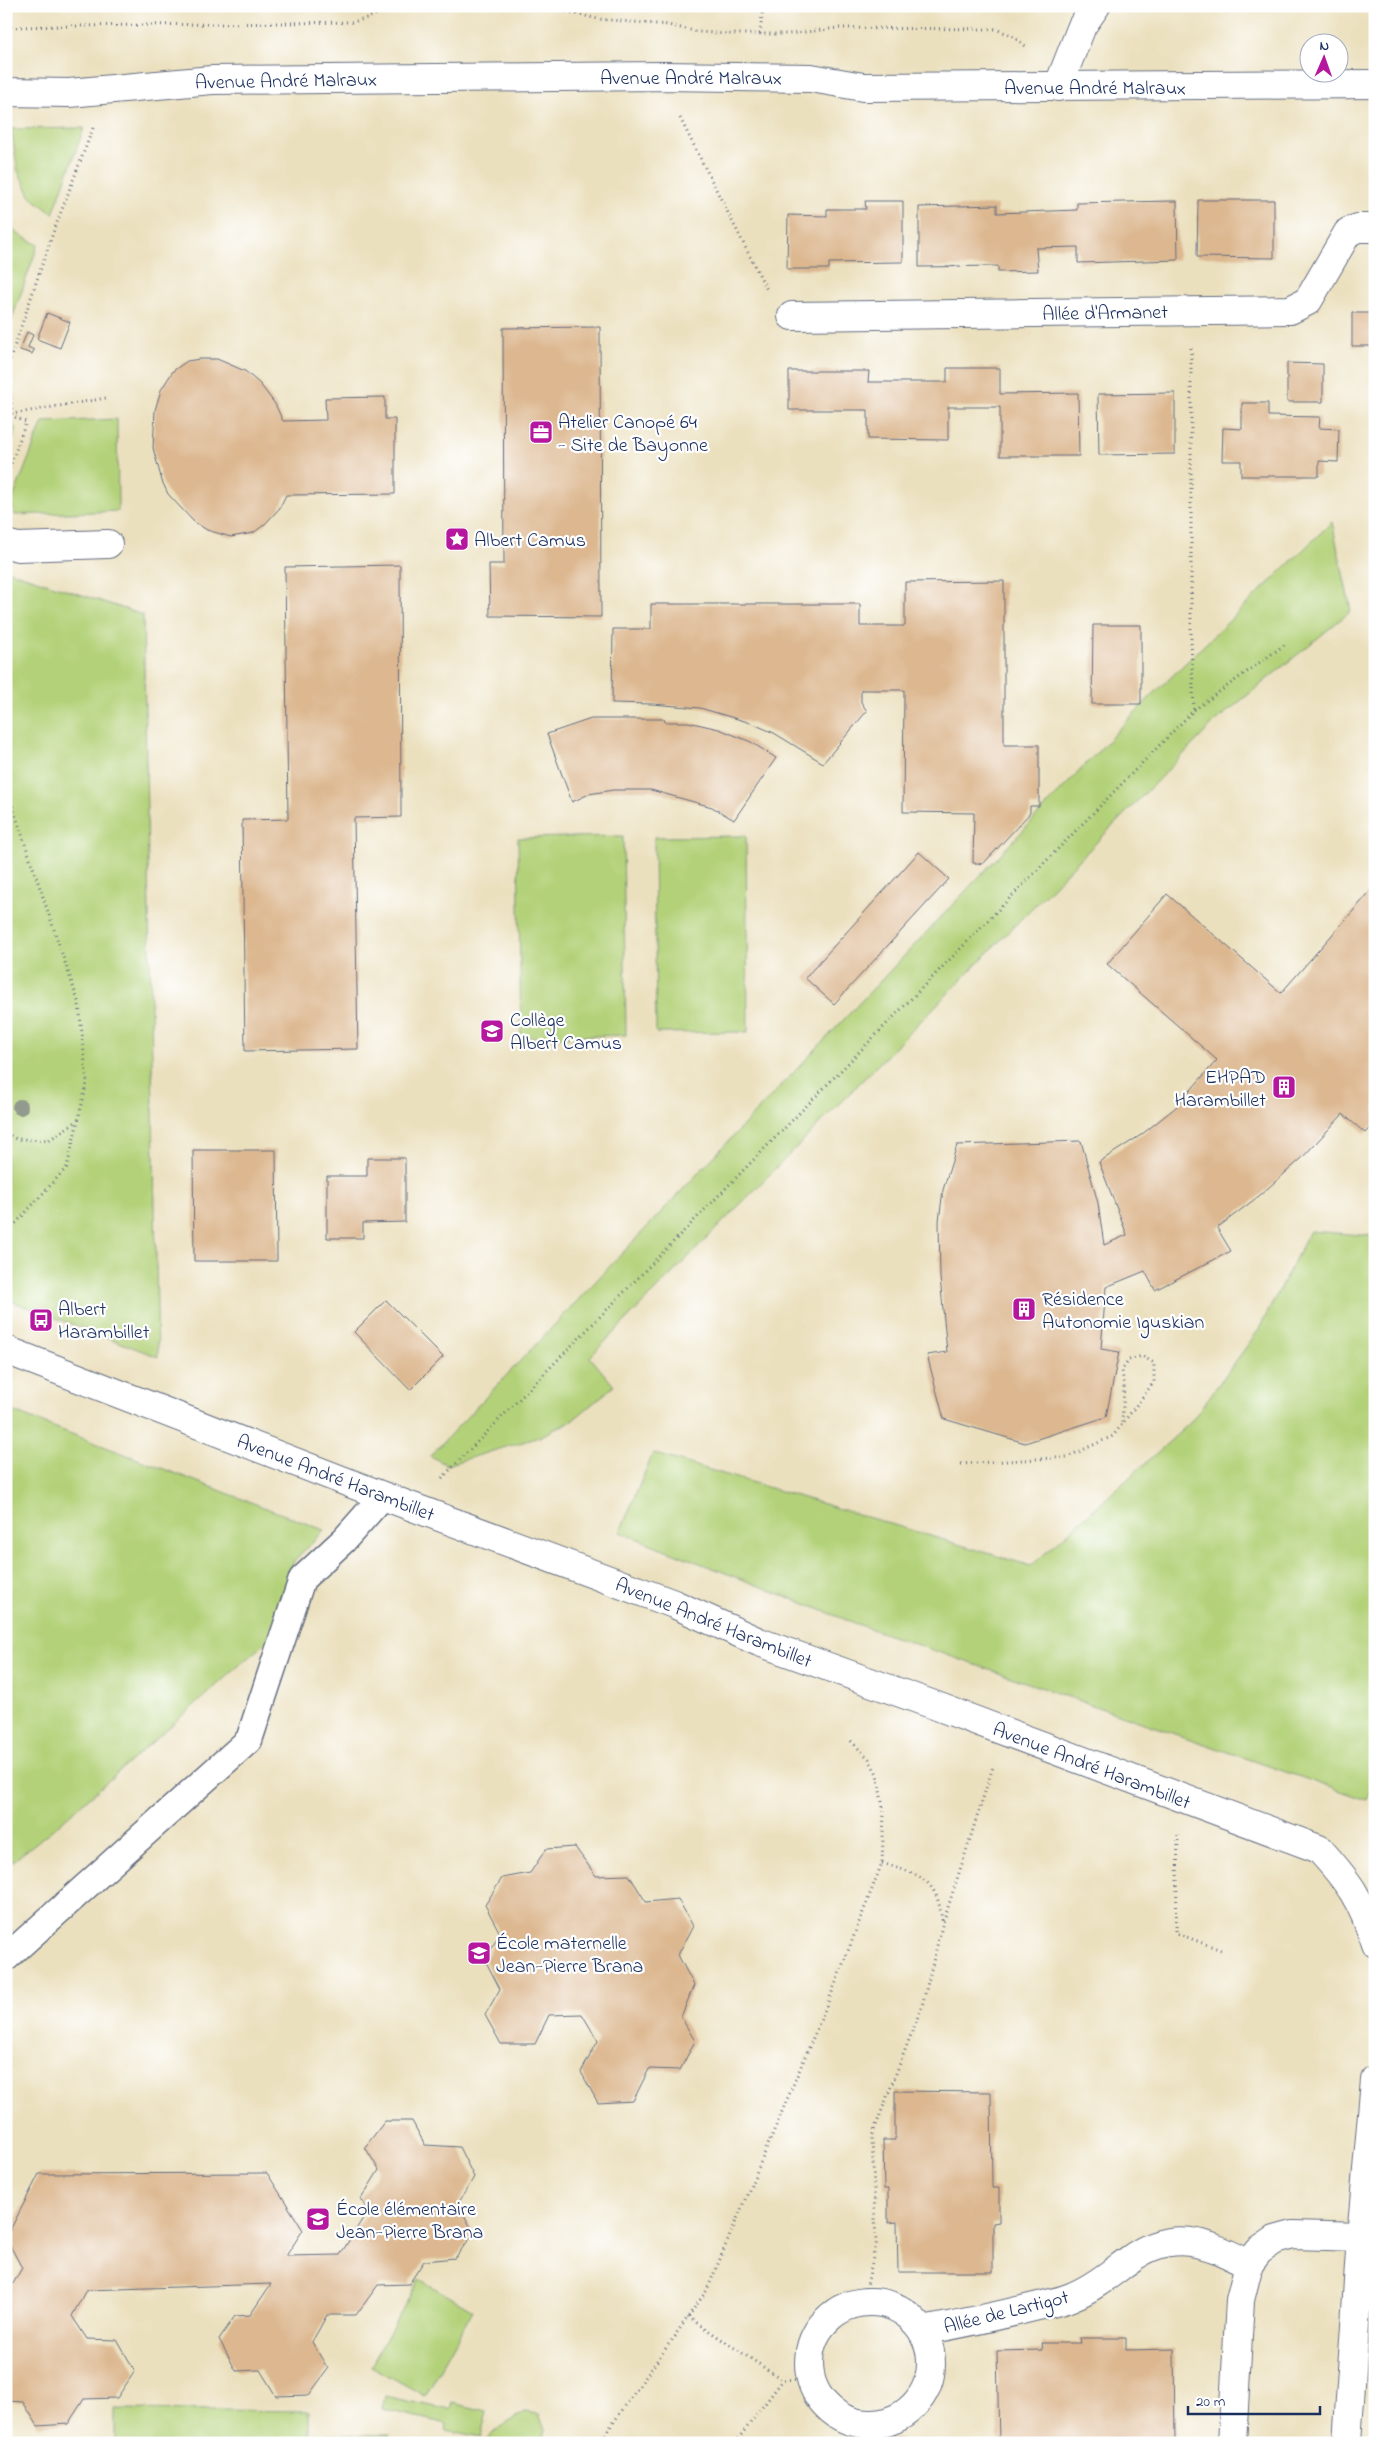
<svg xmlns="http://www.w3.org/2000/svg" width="1381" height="2449" viewBox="0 0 1381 2449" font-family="'Indie Flower',sans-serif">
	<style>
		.green { fill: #b3d178; stroke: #67806b }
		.building { fill: #dcb78f }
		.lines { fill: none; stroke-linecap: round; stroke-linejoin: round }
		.service-casing { stroke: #646d80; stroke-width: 29 }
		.pedestrian-casing { stroke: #646d80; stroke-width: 30 }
		.minor-casing { stroke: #646d80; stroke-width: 30 }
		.tertiary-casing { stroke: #646d80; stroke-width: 30 }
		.path { stroke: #646d80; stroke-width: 3; stroke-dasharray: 1 4; stroke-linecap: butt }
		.service { stroke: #fff; stroke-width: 26 }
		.pedestrian { stroke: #fff; stroke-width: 28 }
		.minor { stroke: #fff; stroke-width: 28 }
		.tertiary { stroke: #fff; stroke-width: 28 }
		.tree { fill: #929a8e }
		.labels { text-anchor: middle; stroke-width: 4.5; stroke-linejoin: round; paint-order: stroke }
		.street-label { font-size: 20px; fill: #1b2f5e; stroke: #fff }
		.poi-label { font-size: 20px; fill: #1b2f5e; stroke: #fff; text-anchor: start }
	</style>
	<rect width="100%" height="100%" fill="#fff"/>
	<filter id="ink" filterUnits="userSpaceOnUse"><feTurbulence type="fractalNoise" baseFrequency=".02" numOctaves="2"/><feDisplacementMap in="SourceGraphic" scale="10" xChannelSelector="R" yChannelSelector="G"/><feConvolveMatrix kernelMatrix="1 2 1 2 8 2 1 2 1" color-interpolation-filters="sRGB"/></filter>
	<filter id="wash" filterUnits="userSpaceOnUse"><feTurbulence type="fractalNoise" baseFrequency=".0096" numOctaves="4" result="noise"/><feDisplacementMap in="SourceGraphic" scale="20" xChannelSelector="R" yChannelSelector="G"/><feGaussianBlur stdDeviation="1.12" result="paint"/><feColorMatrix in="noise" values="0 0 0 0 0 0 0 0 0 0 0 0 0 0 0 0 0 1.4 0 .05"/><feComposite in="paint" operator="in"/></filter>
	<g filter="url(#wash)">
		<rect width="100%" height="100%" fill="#ebe0be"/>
		<g class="green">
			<path d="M84,128L53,214L31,197L18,171L11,129Z"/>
			<path d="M6,220L18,234L38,245L6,336Z"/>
			<path d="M117,419L118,511L15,515L11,503L43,422Z"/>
			<path d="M6,420L12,422L16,431L6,455Z"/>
			<path d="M1332,522L1351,611L1217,720L590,1357L614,1386L573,1420L539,1437L447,1465L430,1456L1142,705Z"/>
			<path d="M6,570L143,615L158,1357L6,1299Z"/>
			<path d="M623,836L626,1035L521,1038L518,838Z"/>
			<path d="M746,836L748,1032L656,1033L654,837Z"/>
			<path d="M1310,1231L1375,1236V1780L1367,1800L857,1624L620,1532L653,1453L1031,1566L1190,1423L1258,1331Z"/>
			<path d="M6,1409L324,1530L294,1561L268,1640L58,1825L6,1867Z"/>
			<path d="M419,2279L473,2310L425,2396L371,2366Z"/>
			<path d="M385,2396L450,2410L452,2403L487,2411L481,2437L446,2430L447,2424L382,2409Z"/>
			<path d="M115,2409L309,2411V2435H390V2443H115Z"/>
			<path d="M524,2412L539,2414L545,2430L542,2443H483L494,2431Z"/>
		</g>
		<g id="blocks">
			<g class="building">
				<path d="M1198,200H1274V258L1197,257Z"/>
				<path d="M865,201H903V262L829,263V269H787L788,215L827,216V209H866Z"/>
				<path d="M1173,201H1177L1178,260L1078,263V247L1036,248L1038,271L998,272V266L919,267V207L997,205V213L1077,210V203Z"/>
				<path d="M1371,286H1375V361H1371V346H1352V313H1371Z"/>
				<path d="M47,313L70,322L60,348L37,339Z"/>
				<path d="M600,327L601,617L490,616L489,564H504L503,328Z"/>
				<path d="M27,332L33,335L28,347L34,350L32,354L20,350Z"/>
				<path d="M200,359H217L245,371L260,384L275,404L283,421L326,420L325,398L385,397V419H395V494L286,495L279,509L264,525L253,533L231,537L207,530L193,521L168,494L162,481L153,448L155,410L161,390L173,371L187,361Z"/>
				<path d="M1287,363L1323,364V402H1287Z"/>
				<path d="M947,368H1000V394L1078,393L1079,456H1000V407H948V440L868,439V410H789V371H869L868,382H947Z"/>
				<path d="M1175,393V454L1099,455L1098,394Z"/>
				<path d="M1242,403H1268V416L1320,417L1319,428L1339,429L1338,462L1319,461V476H1241V461H1222L1223,428L1242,429Z"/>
				<path d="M400,565L401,817L354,818L358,1049L245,1051L242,820L288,819L285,567Z"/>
				<path d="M1004,581V745H1039V806H1030V813L983,864L973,863L974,813L903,812L904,690H861V702L867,711L823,763L774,733L751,723L700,708L652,704L612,703L613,629H651V604H860V626H905V582Z"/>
				<path d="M1093,625H1141V704H1092Z"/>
				<path d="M591,719H664L665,722H688L719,729L751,742L776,758L734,820L712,807L651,790H613L589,794L572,802L547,734Z"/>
				<path d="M919,852L949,879L834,1004L805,978Z"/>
				<path d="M1375,886V1122L1365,1133L1343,1114L1301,1159L1259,1196L1217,1228L1231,1251L1155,1290L1145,1271L1106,1287L1101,1349L1119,1352L1106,1417L1025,1443L944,1419L927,1355L947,1352L940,1277L939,1221L943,1190L957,1145L1081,1141L1098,1203L1104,1245L1127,1235L1099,1162L1141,1135L1176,1107L1217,1060L1107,964L1167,894L1281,993Z"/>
				<path d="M193,1150H276L277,1261H194Z"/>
				<path d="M367,1158H405V1222L363,1223V1238H327V1176H367Z"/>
				<path d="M386,1300L443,1357L410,1390L354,1332Z"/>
				<path d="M575,1847L596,1876L629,1875L646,1902L678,1899L693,1926L678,1955L694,1985L681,2017L695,2041L680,2070L649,2069L633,2101L598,2103L581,2072L598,2041L582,2014L549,2015L535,2044H501L485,2015L500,1989L485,1960L500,1933L485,1905L502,1878L530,1873L546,1849Z"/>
				<path d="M895,2091L991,2092L992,2188H999V2222L993,2223V2272H898L897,2222L888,2223V2189H884L883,2140H895Z"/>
				<path d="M385,2121H412L425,2145L459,2147L474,2177L458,2204L474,2233L455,2258L424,2261L409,2284L378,2285L356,2315H327L312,2342L328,2369L309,2395L276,2396L260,2370L236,2371L219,2339L235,2316L250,2315L271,2284L86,2290L72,2316L87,2339L117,2340L135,2371L117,2398L84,2399L68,2424L38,2426L23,2402L6,2401V2289H10L22,2268L6,2238L39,2174L267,2173L303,2230L286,2256L340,2255L365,2215V2205L361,2199L379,2170L365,2147Z"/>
				<path d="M1079,2338H1126V2350L1174,2349L1175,2443H999L997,2351L1043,2350L1042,2343H1080Z"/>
				<path d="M903,2437V2443H856V2438Z"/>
			</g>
		</g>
	</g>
	<g filter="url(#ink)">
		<use href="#blocks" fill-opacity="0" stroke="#646d80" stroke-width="1"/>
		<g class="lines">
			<g class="service-casing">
				<path id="service" d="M6,1958L249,1740L302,1579L344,1540L383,1496"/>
			</g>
			<g class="pedestrian-casing">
				<path id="pedestrian" d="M6,544L18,547L108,544"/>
			</g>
			<g class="minor-casing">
				<g id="minor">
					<path d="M1058,87L1082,26L1096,6"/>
					<path d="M792,316L1290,310L1308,301L1348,232L1358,228H1375"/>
					<circle cx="870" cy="2363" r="61"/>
					<path d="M923,2331C960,2324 998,2316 1034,2307C1046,2304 1060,2302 1071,2297C1092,2289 1111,2273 1129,2260C1172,2228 1206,2242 1249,2264"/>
					<path d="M1232,2443L1240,2300L1249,2264L1259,2251L1275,2240L1293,2235L1361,2237"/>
				</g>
			</g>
			<g class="tertiary-casing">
				<g id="tertiary">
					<path d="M6,92L69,93L212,80L663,76L811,78L863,87L1375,84"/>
					<path d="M6,1350L383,1496L674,1604L759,1642L934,1705L1319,1849C1349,1882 1362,1900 1375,1943"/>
					<path d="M1347,2443L1361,2237L1375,2080"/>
				</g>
			</g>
			<g class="path">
				<path d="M542,6L598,19L668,25L699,32L728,34H789L838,28L995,29L1011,35L1028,48"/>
				<path d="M564,11L580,6"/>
				<path d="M6,27L353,22L370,17L393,6"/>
				<path d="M760,34L763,6"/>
				<path d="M680,118L767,290"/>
				<path d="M93,128L53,233L8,365L12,414L106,398"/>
				<path d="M1191,348V642L1194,710"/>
				<path d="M6,413L26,422L6,478"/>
				<path d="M6,787L79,1004L87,1083L67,1167L6,1234"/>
				<path d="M6,1133L16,1139L49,1140L77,1121"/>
				<path d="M961,1464L1067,1457L1113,1436L1154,1382V1363L1142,1356L1129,1360L1122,1370L1124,1387L1122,1424"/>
				<path d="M442,1478L1194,710L1287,643"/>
				<path d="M1178,1835L1176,1933L1221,1950"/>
				<path d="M882,1863C920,1875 938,1878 942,1922"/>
				<path d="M863,2303L876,2244L872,2136L922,2006L942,1926L993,1767"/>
				<path d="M688,2317L783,2380L811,2379"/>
				<path d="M599,2443L707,2290L831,1995L882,1863L884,1813L877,1774L869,1759L850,1740"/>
				<path d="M735,2443L783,2380"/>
			</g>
			<use href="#service" class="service"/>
			<use href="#pedestrian" class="pedestrian"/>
			<use href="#minor" class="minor"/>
			<use href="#tertiary" class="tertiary"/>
		</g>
		<circle class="tree" cx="20" cy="1107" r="8"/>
	</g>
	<defs>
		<g id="office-square" transform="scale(1.25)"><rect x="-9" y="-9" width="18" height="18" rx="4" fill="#b5179e" stroke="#fff"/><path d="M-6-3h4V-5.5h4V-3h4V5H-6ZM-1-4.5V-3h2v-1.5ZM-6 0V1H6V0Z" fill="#fff"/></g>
		<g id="sight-square" transform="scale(1.25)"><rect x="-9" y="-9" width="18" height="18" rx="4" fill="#b5179e" stroke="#fff"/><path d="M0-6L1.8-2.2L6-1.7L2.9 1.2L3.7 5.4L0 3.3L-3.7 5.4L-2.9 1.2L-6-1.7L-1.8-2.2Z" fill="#fff"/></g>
		<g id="school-square" transform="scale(1.25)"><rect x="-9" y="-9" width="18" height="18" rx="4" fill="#b5179e" stroke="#fff"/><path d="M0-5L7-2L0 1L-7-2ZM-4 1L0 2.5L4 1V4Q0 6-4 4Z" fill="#fff"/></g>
		<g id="building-square" transform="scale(1.25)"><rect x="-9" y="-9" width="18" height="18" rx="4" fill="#b5179e" stroke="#fff"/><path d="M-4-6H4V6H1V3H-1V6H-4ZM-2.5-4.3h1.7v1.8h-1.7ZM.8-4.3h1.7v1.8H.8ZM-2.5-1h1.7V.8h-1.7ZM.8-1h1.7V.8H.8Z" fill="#fff"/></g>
		<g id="bus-square" transform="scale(1.25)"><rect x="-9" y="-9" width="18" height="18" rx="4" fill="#b5179e" stroke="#fff"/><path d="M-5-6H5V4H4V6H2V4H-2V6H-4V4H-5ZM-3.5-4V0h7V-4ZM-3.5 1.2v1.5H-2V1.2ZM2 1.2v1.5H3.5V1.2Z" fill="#fff"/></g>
	</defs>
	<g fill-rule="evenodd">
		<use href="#office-square" x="541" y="432"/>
		<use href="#sight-square" x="457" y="539"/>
		<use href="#school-square" x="492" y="1031"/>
		<use href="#building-square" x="1284" y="1087"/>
		<use href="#building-square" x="1024" y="1309"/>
		<use href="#bus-square" x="41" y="1320"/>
		<use href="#school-square" x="479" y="1953"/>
		<use href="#school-square" x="318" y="2219"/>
	</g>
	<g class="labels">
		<g class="street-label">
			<text x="691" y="84">Avenue André Malraux</text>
			<text transform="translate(286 80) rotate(-1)" y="7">Avenue André Malraux</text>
			<text x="1095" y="94">Avenue André Malraux</text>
			<text transform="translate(1105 312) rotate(-1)" y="7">Allée d'Armanet</text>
			<text transform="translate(336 1477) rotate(21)" y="7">Avenue André Harambillet</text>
			<text transform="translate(714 1622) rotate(22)" y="7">Avenue André Harambillet</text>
			<text transform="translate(1092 1765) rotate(21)" y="7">Avenue André Harambillet</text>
			<text transform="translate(1006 2311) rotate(-14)" y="7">Allée de Lartigot</text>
		</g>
		<g class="poi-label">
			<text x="558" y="428">Atelier Canopé 64<tspan x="558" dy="23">- Site de Bayonne</tspan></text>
			<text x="474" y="546">Albert Camus</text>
			<text x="510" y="1026">Collège<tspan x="510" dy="23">Albert Camus</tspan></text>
			<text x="1266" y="1083" text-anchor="end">EHPAD<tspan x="1266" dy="23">Harambillet</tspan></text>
			<text x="1042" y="1305">Résidence<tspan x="1042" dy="23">Autonomie Iguskian</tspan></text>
			<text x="58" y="1315">Albert<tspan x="58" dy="23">Harambillet</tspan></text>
			<text x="496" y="1949">École maternelle<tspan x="496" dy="23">Jean-Pierre Brana</tspan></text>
			<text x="336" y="2215">École élémentaire<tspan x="336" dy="23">Jean-Pierre Brana</tspan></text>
		</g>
	</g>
	<rect width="1381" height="2449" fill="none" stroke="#fff" stroke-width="25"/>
	<g transform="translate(1324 58) rotate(2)"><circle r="24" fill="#ffffff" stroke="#a4acbf"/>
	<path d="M0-4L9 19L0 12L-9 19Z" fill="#b5179e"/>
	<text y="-8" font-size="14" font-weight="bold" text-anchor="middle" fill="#1b2f5e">N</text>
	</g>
	<path d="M1188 2406v8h132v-8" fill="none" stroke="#1b2f5e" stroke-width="2.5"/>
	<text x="1196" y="2406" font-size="15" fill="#1b2f5e" stroke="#ffffff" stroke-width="4" paint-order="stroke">20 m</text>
</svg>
